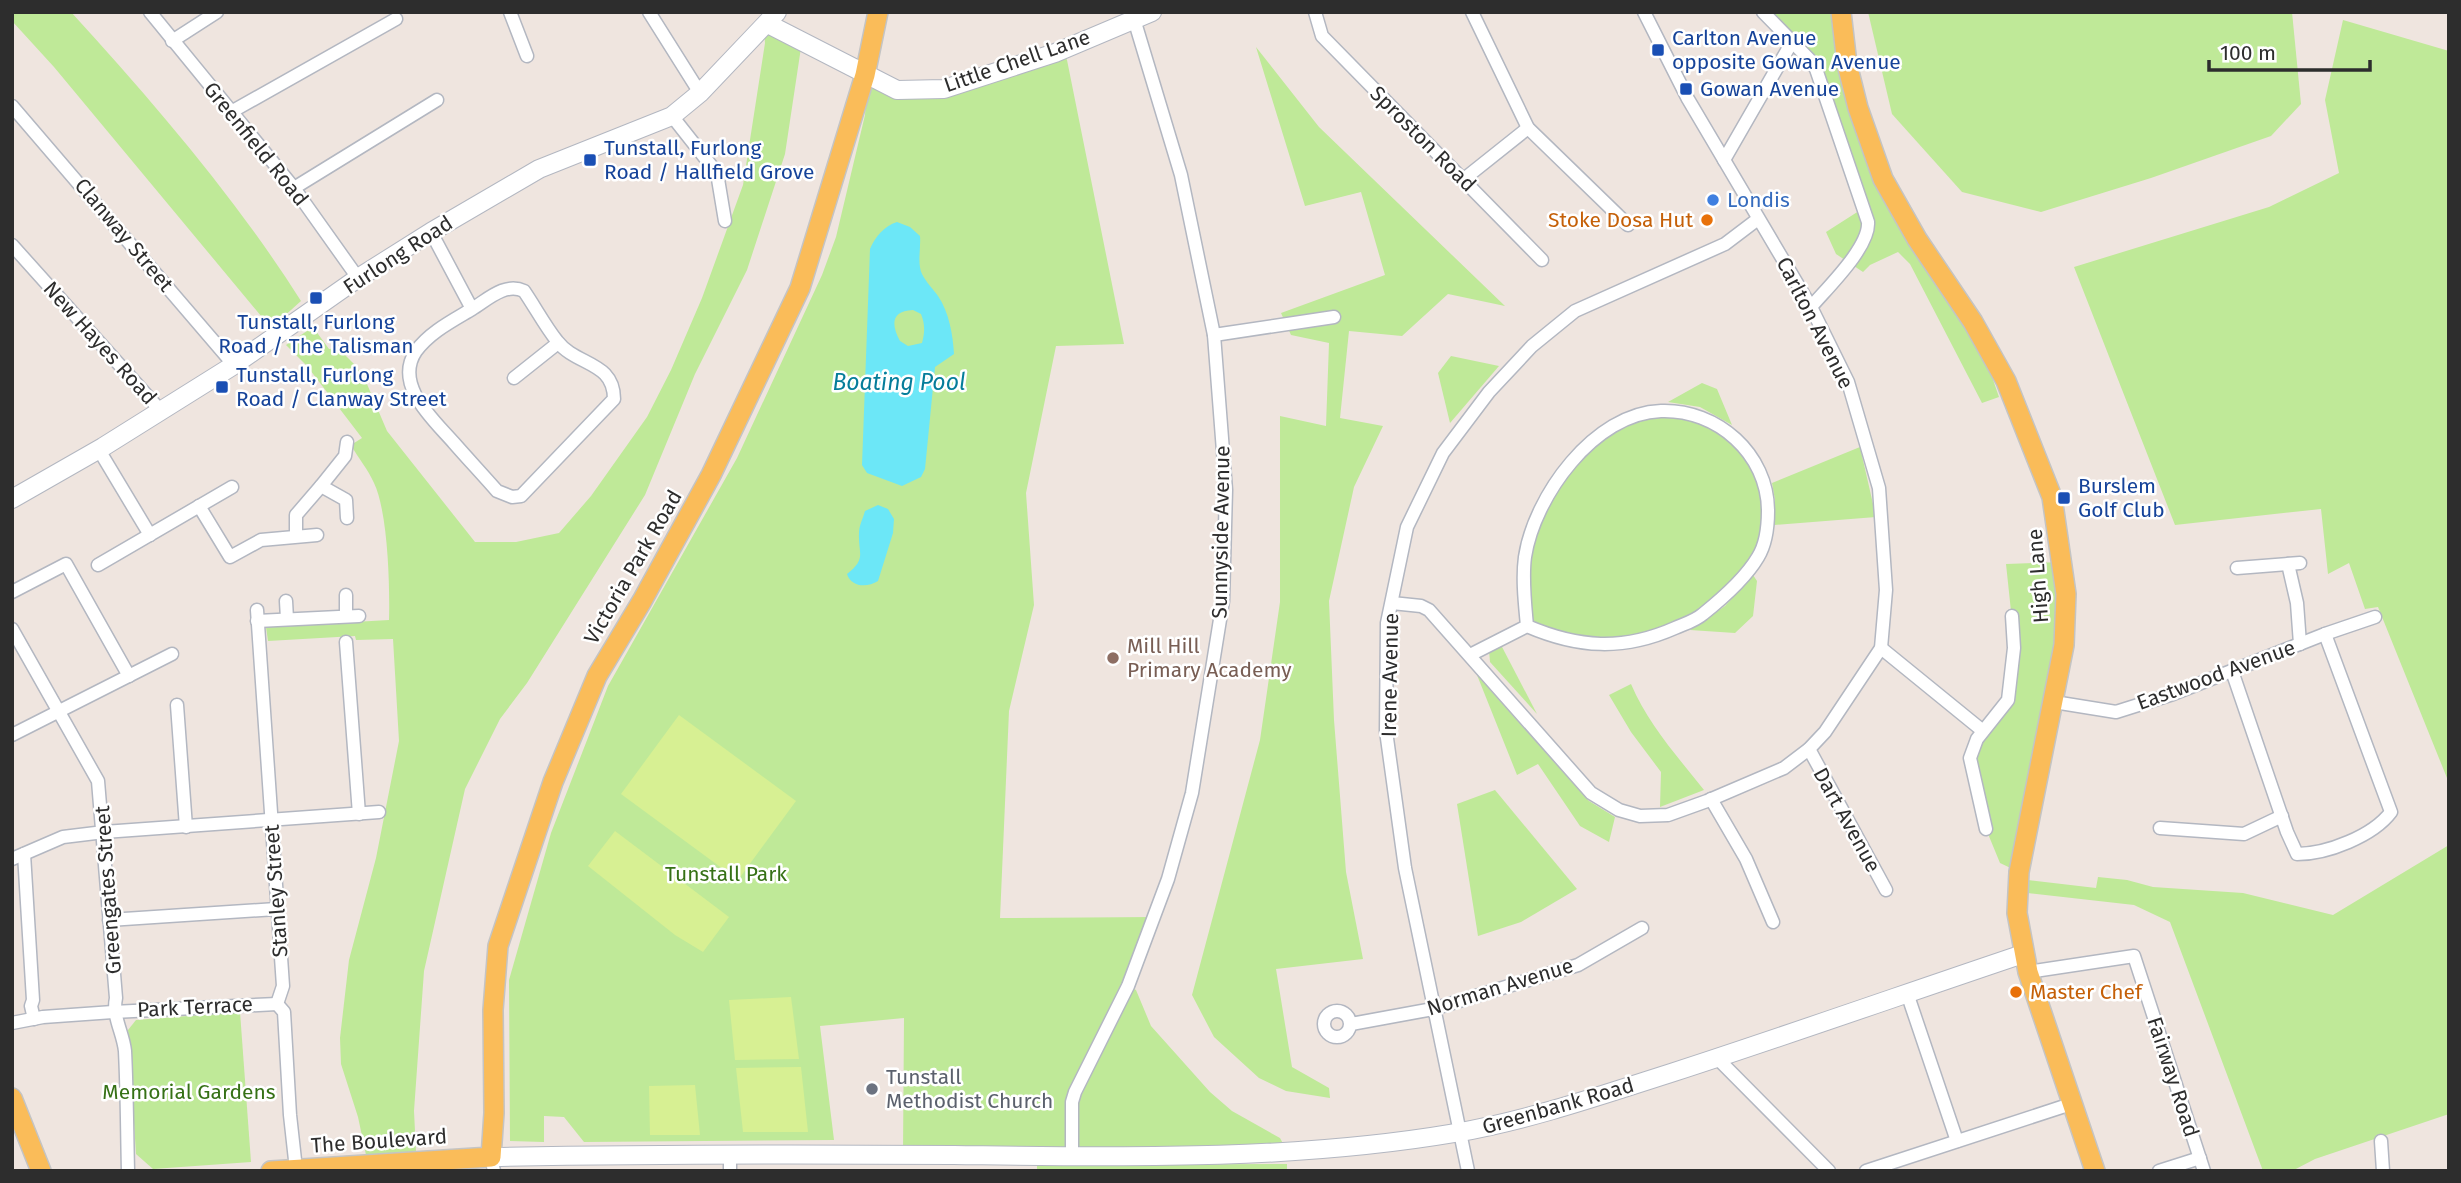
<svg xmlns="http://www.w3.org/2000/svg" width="2461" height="1183" viewBox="0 0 2461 1183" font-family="'Fira Sans',sans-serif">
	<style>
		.green { fill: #bfe998 }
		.pitch { fill: #d7f093 }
		.water { fill: #6ce7f7; fill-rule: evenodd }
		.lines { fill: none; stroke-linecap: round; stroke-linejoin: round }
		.street-casing { stroke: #b3b7c1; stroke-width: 15 }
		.secondary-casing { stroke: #b3b7c1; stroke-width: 20 }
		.primary-casing { stroke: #c4c4c4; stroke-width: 22 }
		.street { stroke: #fff; stroke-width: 12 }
		.secondary { stroke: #fff; stroke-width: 18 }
		.primary { stroke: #fabc59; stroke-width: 19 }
		.transit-dot { fill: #1a4fb4; stroke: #fff; stroke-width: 2.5 }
		.shop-dot { fill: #3f7fe0; stroke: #fff; stroke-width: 2.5 }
		.food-dot { fill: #e8710a; stroke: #fff; stroke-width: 2.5 }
		.education-dot { fill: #8d6e63; stroke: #fff; stroke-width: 2.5 }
		.worship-dot { fill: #6b7280; stroke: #fff; stroke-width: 2.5 }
		.labels { text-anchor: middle; stroke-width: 5; stroke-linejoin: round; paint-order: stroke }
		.transit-label { font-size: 21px; fill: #164399; stroke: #fff; text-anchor: start }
		.street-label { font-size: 21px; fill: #2d2d2d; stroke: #fff }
		.shop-label { font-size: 21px; fill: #366cbe; stroke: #fff; text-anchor: start }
		.food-label { font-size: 21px; fill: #c56008; stroke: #fff; text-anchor: end }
		.education-label { font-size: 21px; fill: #785e54; stroke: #fff; text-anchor: start }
		.park-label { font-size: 21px; fill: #367116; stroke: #fff }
		.worship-label { font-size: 21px; fill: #5b616d; stroke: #fff; text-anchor: start }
		.water-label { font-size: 23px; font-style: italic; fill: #057d9a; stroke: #fff }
	</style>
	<rect width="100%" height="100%" fill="#efe5df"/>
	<g class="green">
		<path d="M12,12H71C154,103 235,197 301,301L271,328L54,67L12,21Z"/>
		<path d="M1754,12H1841L1864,127L1973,322L1999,397L1982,403L1910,264L1898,252L1870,265L1863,272L1836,254L1826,232L1862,209L1811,72Z"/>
		<path d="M1868,12H2292L2301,104L2271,136L2151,178L2041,212L1962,192L1892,114Z"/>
		<path d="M2343,20L2449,51V783L2378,607L2365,609L2349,563L2328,574L2321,509L2175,525L2074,267L2269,207L2339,173L2325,100Z"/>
		<path d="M764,29L802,41L785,154L747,270L695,374L645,495L527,683L500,719L465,789L424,971L414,1111L416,1152L366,1155L358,1117L341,1064L340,1038L349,960L376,858L399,741L393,639L356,640L355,636L268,641L266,627L389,620C390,587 388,512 374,483C368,469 358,458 351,445L362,438L307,366L286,345L313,327L329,349L338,348L356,366L367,384L387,431L475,542H516L559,533L591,496L647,417L671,370L702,298L743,185L765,43Z"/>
		<path d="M1256,47L1319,127L1505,306L1448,294L1402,336L1349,331L1340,418L1383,426L1354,487L1329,601L1334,720L1346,872L1363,959L1276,969L1292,1067L1329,1088L1330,1098L1286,1091L1259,1078L1214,1037L1192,995L1260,740L1280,602V416L1326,426L1329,343L1291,335L1281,313L1385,275L1361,192L1305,206Z"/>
		<path d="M1062,50L1067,60L1124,344L1056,346L1026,493L1034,605L1009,711L1000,918L1154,917L1128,986L1136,990L1151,1026L1210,1092L1232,1111L1280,1138L1287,1151L903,1152L904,1018L820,1026L834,1140L584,1142L564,1117L544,1116V1142L510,1141L509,980L551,833L608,686L737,458L822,275L836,237L865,115L867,87L947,95L1049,65L1048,55Z"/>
		<path d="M1451,356L1499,366L1450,423L1438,373Z"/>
		<path d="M1702,383L1717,389L1732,425L1700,407L1668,402Z"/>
		<path d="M1680,412L1730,433L1766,485L1759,557L1694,620L1613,645L1527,626L1525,559L1540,511L1583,451L1642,414Z"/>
		<path d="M1860,447L1876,517L1774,525L1775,500L1772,483Z"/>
		<path d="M2064,562L2066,594L2019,872L2000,863L1986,829L1970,758L2008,700L2013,630L2006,564Z"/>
		<path d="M1753,575L1757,581L1753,616L1735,633L1690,630L1725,606Z"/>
		<path d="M1501,645L1537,714L1490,662L1489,650Z"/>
		<path d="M1477,675L1589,801L1615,817L1609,842L1580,826L1538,764L1517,775Z"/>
		<path d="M1631,684C1648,724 1677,756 1704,790L1660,807L1661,772L1631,732L1609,695Z"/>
		<path d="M1495,790L1577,889L1521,922L1478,936L1457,804Z"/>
		<path d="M2449,845V1114L2315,1159L2292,1171H2263L2170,922L2134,905L2018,892L2019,879L2096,888L2098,877L2127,880L2153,887L2243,893L2333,915Z"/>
		<path d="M240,1012L251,1162L153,1169L136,1154L128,1030L136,1020Z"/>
		<path d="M1287,1164V1171H1037V1165Z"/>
	</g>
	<g class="pitch">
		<path d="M679,715L796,801L738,880L621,794Z"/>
		<path d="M615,831L729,917L703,952L675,935L588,866Z"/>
		<path d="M791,997L799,1059L735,1060L729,1000Z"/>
		<path d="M801,1067L808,1132H743L736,1068Z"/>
		<path d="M695,1085L700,1135H650L649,1086Z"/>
	</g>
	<g class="water">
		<path d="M897,222L910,227L920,236C921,249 917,263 922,274C926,282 933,289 938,296C949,312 953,335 954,354L935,367L925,469L921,477L902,486L867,473L862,465L870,249C875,237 884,226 897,222ZM913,310L921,314C925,324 925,332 922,343L908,346L900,341C891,324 891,311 913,310Z"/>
		<path d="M878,505L888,509L894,519L893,533L878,581C867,588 851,587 847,574C867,558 858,554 859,533C859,526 863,518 865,511Z"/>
	</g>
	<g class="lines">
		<g class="street-casing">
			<g id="street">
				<path d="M150,12L294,188L358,278"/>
				<path d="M510,12L527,56"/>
				<path d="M649,12L700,93"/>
				<path d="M1315,12L1322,36L1542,260"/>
				<path d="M1472,12L1528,128L1628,225"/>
				<path d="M1763,12L1809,59L1816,69L1868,222C1870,247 1827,288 1811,307"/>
				<path d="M172,41L217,12"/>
				<path d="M12,106L234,365"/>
				<path d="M231,112L396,19"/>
				<path d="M672,116L717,173L725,221"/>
				<path d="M1724,160L1792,42"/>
				<path d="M1464,179L1528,128"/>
				<path d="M294,188L437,100"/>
				<path d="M431,232L472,309C452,321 430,332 416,351C393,385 434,420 454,443C468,459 483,475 497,491L512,497L521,496L614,399C614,361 576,366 557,341C545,326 535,307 524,291C505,282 487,300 472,309"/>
				<path d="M12,245L160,410"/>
				<path d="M1214,335L1334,317"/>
				<path d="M514,378L558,343"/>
				<path d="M99,450L150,535"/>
				<path d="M321,486L345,456L347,442"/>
				<path d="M199,506L230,557L261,540L317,535"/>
				<path d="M296,536V515L321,486L346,500L347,518"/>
				<path d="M2288,564L2297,603L2300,644"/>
				<path d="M98,565L232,487"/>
				<path d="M2237,568L2300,563"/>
				<path d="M12,592L66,564L129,676"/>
				<path d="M346,595V616"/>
				<path d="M286,601L287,619"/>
				<path d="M1392,603L1421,606L1429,610L1591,793L1619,810L1640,816L1668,815L1707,801L1784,768L1809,749L1825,732L1881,648L1886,590L1879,488L1848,382L1811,307L1688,99L1644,12"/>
				<path d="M257,610L283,986L277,1004"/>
				<path d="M257,621L359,616"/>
				<path d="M12,629L98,781L116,998C112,1017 123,1032 125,1051C127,1091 127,1131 128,1171"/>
				<path d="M346,642L359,814"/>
				<path d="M1881,648L1983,731"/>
				<path d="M1470,655L1527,626C1525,604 1522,579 1525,557C1534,497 1594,413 1661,411C1717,409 1768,454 1768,511C1768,526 1766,544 1758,557C1745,579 1723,598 1703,614C1695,621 1684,624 1675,628C1623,651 1578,648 1527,626"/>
				<path d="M2232,671L2287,832L2297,854C2327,854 2373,836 2391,812L2325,634"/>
				<path d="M2054,702L2116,712L2173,694L2325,634L2375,617"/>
				<path d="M177,705L186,827"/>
				<path d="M12,735L172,654"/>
				<path d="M1809,749L1886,890"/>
				<path d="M1711,799L1746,859L1773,922"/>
				<path d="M2160,828L2244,834L2282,816"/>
				<path d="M1986,829L1970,758L1977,739L2008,700L2014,648L2012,616"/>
				<path d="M24,854L33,1000L31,1006L34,1019"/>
				<path d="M12,859L63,837L104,832L379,812"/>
				<path d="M109,920L276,909"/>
				<path d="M2028,972L2134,956L2204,1171"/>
				<path d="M1907,993L1957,1141"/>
				<path d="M277,1004L284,1012L290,1115L296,1169"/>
				<circle cx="1337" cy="1024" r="13"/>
				<path d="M12,1023L43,1017L113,1012L277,1004"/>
				<path d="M1351,1024L1433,1009L1578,965L1642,928"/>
				<path d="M1717,1058L1829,1171"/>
				<path d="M2381,1141L2383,1171"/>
				<path d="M1072,1156V1102L1075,1092L1128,986L1168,879L1192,793L1223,601L1226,490L1214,335L1181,175L1134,19"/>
				<path d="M491,1157L494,1171"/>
				<path d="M730,1171V1153"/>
				<path d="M1468,1171L1405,868L1386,731L1387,623L1407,527L1443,453L1489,392L1532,346L1575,311L1725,244L1758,219"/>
				<path d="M1866,1171L2071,1104"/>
				<path d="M2159,1171L2200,1158"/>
			</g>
		</g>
		<g class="secondary-casing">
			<g id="secondary">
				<path d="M768,24L897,90L944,89L1055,53L1152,12"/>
				<path d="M12,499L103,447L234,365L358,278L431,232L539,169L672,116L700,93L777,12"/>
				<path d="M491,1157C645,1154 799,1154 954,1155C1120,1157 1290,1161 1455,1133C1530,1120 1602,1095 1674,1072C1791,1034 1907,993 2023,954"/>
			</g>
		</g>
		<g class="primary-casing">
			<g id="primary">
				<path d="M1841,12L1847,64L1858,108L1883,179L1917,239L1973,322L2006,381L2052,497L2066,594L2064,645L2019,872L2017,913L2028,972L2095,1171"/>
				<path d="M12,1098L41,1171"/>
				<path d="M271,1171L491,1157L494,1113L493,1010L498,946L553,782L597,676L642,601L711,475L800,288L865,75L878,12"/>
			</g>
		</g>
		<use href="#street" class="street"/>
		<use href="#secondary" class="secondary"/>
		<use href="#primary" class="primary"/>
	</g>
	<g class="transit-dot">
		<rect x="1651" y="43" width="14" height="14" rx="3.5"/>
		<rect x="1679" y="82" width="14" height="14" rx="3.5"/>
		<rect x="583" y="153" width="14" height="14" rx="3.5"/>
		<rect x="309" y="291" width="14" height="14" rx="3.5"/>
		<rect x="215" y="380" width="14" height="14" rx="3.5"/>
		<rect x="2057" y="491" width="14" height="14" rx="3.5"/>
	</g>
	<circle class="shop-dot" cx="1713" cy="200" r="7"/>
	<g class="food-dot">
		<circle cx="1707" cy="220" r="7"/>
		<circle cx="2016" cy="992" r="7"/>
	</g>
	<circle class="education-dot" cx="1113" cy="658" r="7"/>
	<circle class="worship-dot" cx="872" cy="1089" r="7"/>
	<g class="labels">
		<g class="transit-label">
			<text x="1672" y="45">Carlton Avenue<tspan x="1672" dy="24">opposite Gowan Avenue</tspan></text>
			<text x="1700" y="96">Gowan Avenue</text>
			<text x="604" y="155">Tunstall, Furlong<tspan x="604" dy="24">Road / Hallfield Grove</tspan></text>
			<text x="316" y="329" text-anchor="middle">Tunstall, Furlong<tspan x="316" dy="24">Road / The Talisman</tspan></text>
			<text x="236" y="382">Tunstall, Furlong<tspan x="236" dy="24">Road / Clanway Street</tspan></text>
			<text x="2078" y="493">Burslem<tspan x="2078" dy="24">Golf Club</tspan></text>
		</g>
		<g class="street-label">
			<text transform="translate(1017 61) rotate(-19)" y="7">Little Chell Lane</text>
			<text transform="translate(1423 139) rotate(45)" y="7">Sproston Road</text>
			<text transform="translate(256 144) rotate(51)" y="7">Greenfield Road</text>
			<text transform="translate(124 235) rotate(50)" y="7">Clanway Street</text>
			<text transform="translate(398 255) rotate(-33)" y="7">Furlong Road</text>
			<text transform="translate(1815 323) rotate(63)" y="7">Carlton Avenue</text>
			<text transform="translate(100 343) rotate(48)" y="7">New Hayes Road</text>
			<text transform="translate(1221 532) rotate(-89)" y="7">Sunnyside Avenue</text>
			<text transform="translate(633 567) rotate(-60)" y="7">Victoria Park Road</text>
			<text transform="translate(2038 576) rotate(-94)" y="7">High Lane</text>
			<text transform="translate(1390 675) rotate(-89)" y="7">Irene Avenue</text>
			<text transform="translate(2216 675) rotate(-20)" y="7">Eastwood Avenue</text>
			<text transform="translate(1847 820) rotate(61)" y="7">Dart Avenue</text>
			<text transform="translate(108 890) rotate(-94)" y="7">Greengates Street</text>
			<text transform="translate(276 891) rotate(-94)" y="7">Stanley Street</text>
			<text transform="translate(1500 987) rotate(-17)" y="7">Norman Avenue</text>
			<text transform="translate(195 1007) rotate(-3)" y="7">Park Terrace</text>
			<text transform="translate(2173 1077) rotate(72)" y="7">Fairway Road</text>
			<text transform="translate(1558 1106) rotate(-16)" y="7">Greenbank Road</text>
			<text transform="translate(379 1141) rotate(-4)" y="7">The Boulevard</text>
		</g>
		<g class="shop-label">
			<text x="1727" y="207">Londis</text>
		</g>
		<g class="food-label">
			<text x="1693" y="227">Stoke Dosa Hut</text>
			<text x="2030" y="999" text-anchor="start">Master Chef</text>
		</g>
		<g class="education-label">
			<text x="1127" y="653">Mill Hill<tspan x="1127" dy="24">Primary Academy</tspan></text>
		</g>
		<g class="park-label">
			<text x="726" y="881">Tunstall Park</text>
			<text x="189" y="1099">Memorial Gardens</text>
		</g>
		<g class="worship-label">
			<text x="886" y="1084">Tunstall<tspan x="886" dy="24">Methodist Church</tspan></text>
		</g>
		<g class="water-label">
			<text x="899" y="390">Boating Pool</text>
		</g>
	</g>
	<rect width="2461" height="1183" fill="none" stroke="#2d2d2d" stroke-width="28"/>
	<path d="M2209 60v10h161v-10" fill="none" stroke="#2d2d2d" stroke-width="3.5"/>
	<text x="2220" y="60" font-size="21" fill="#2d2d2d" stroke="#ffffff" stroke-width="5" paint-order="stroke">100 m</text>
</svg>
